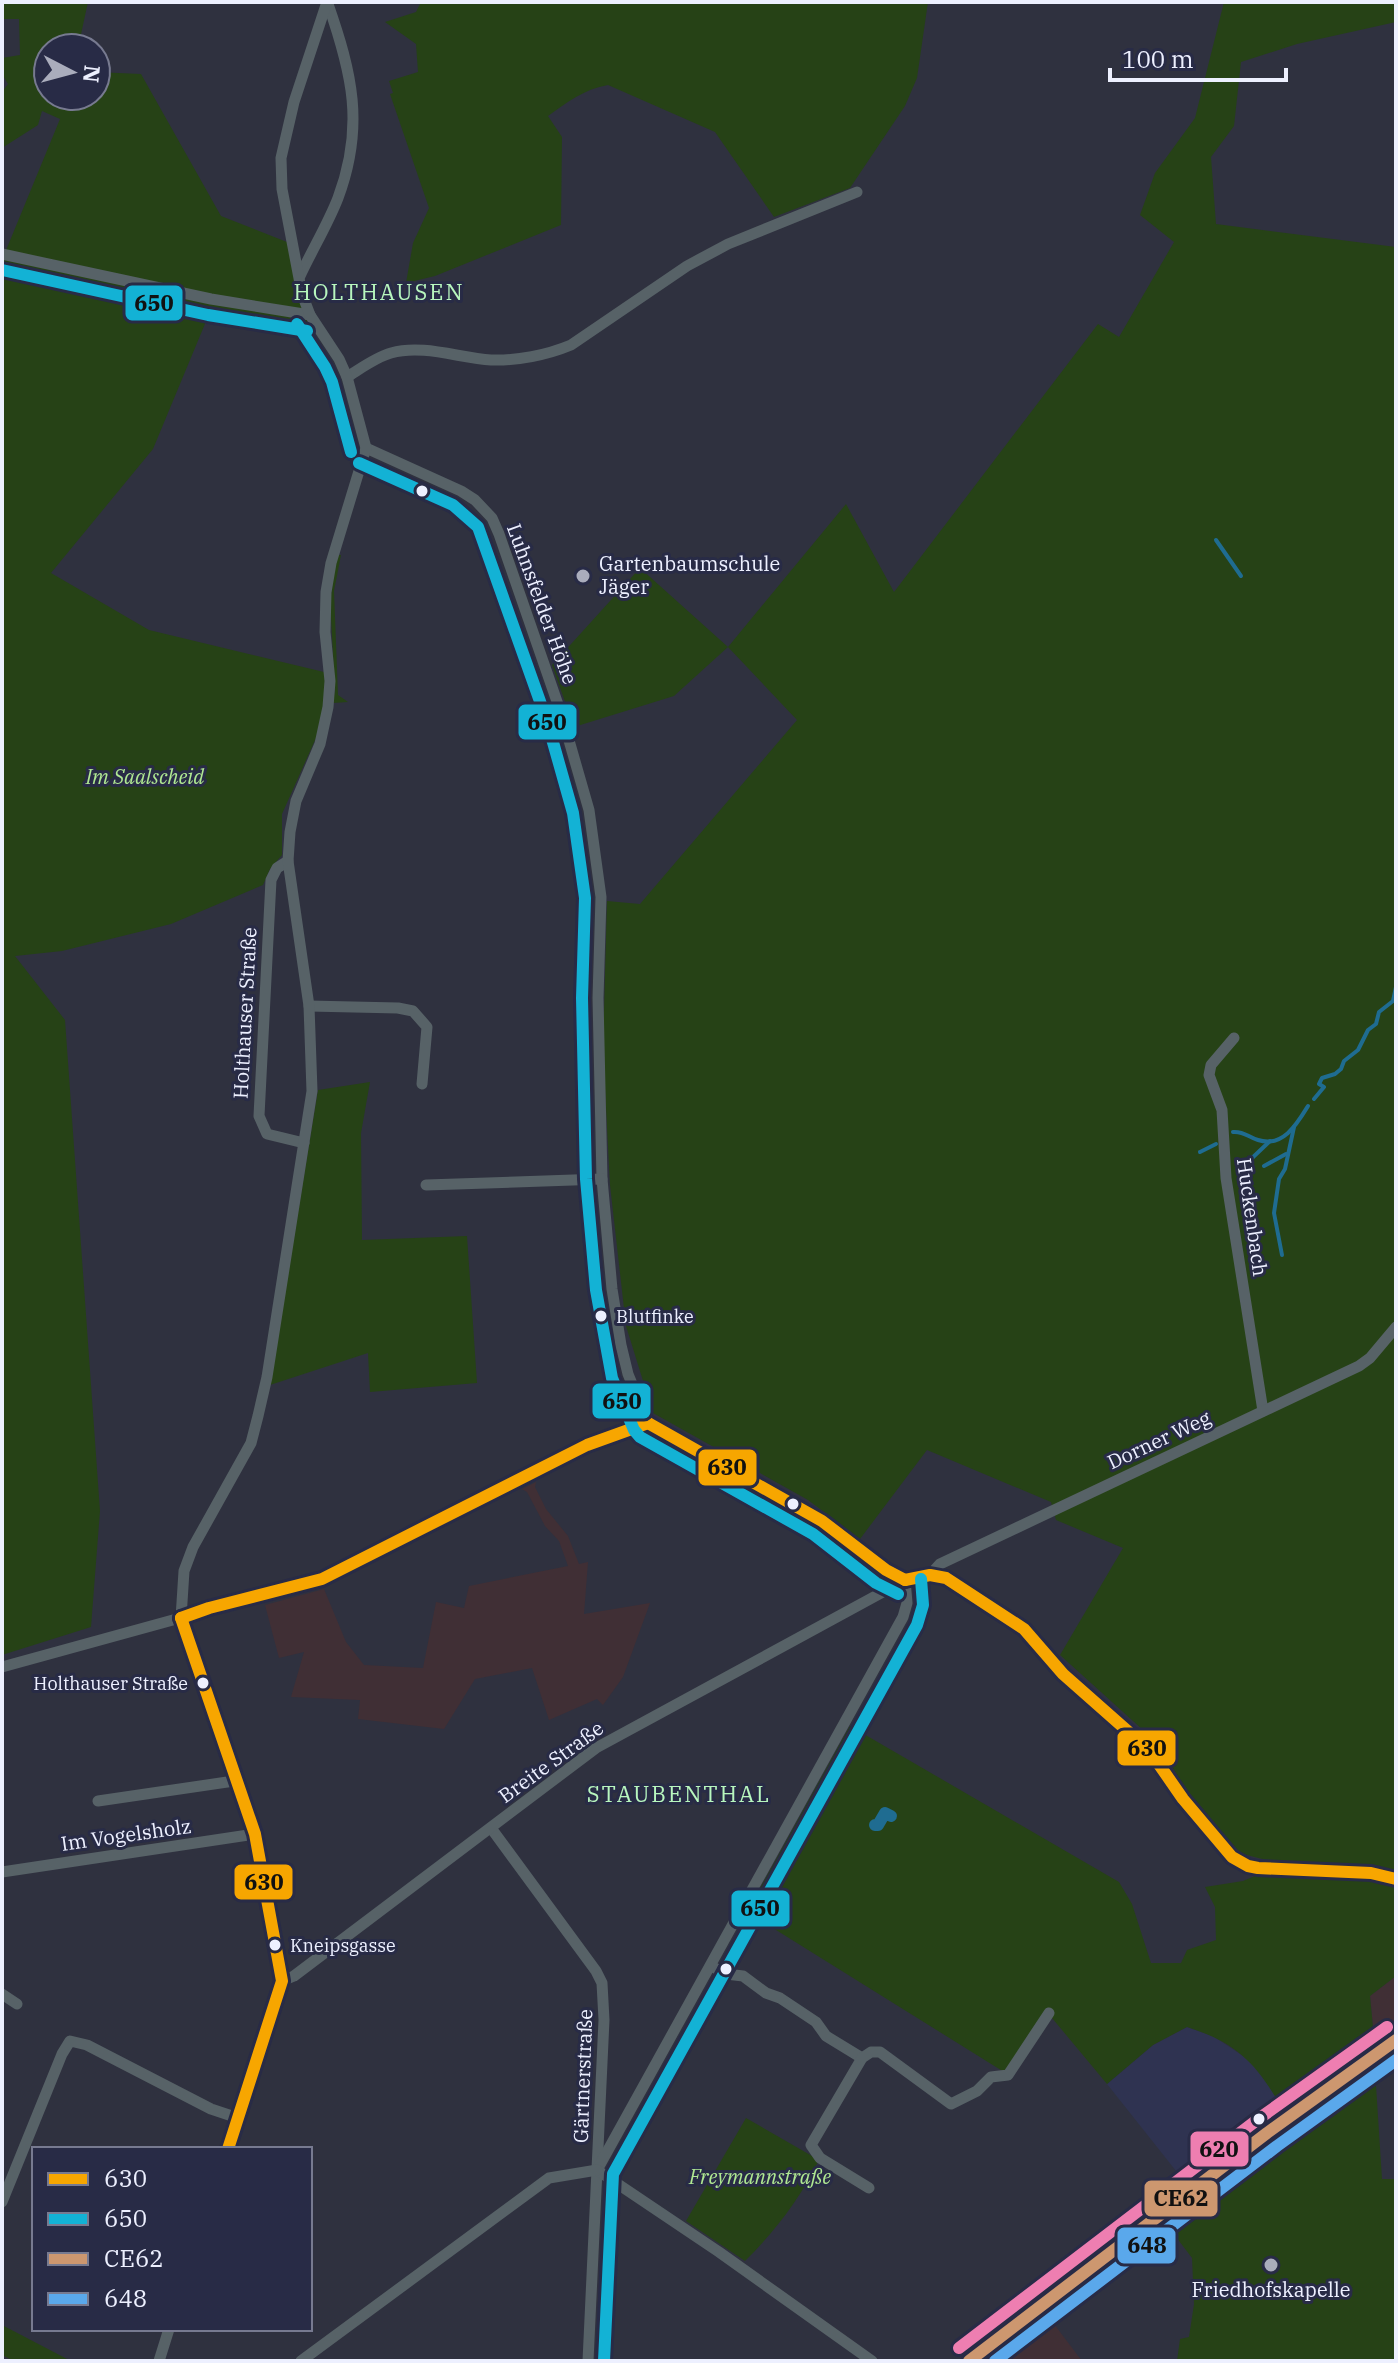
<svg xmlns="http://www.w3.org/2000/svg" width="1398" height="2363" viewBox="0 0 1398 2363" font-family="'IBM Plex Serif',serif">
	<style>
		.commercial { fill: #402f35 }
		.built { fill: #2f3351 }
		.green { fill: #264216 }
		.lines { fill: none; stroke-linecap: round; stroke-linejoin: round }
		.stream { stroke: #1f6c91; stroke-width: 4 }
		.canal { stroke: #1f6c91; stroke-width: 12 }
		.street { stroke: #576267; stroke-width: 11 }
		.secondary { stroke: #5f6d73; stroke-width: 16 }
		.bus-1-casing { stroke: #282b46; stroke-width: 18 }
		.bus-2-casing { stroke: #282b46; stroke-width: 18 }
		.bus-3-casing { stroke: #282b46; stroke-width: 18 }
		.bus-4-casing { stroke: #282b46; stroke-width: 18 }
		.bus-5-casing { stroke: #282b46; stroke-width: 18 }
		.bus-1 { stroke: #f7a600; stroke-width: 12 }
		.bus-2 { stroke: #13b2d5; stroke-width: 12 }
		.bus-3 { stroke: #cd976f; stroke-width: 12 }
		.bus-4 { stroke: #5aa8eb; stroke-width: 12 }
		.bus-5 { stroke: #ee7eb1; stroke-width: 12 }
		.bus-dot { fill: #edf0ff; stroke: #282b46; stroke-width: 3 }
		.poi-dot { fill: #aaadbc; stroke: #282b46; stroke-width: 3 }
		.labels { text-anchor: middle; stroke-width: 6; stroke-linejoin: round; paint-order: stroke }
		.bus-label { font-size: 18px; fill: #edf0ff; stroke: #282b46; text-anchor: start }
		.poi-label { font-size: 20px; fill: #edf0ff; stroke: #282b46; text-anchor: start }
		.street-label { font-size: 20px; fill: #edf0ff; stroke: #282b46 }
		.park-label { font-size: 20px; font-style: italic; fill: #b0e992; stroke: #282b46 }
		.neighbourhood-label { font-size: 22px; letter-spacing: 2px; fill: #b8f7be; stroke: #282b46 }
		.line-badge { stroke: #282b46; stroke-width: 3 }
		.pale-badge-label { font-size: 22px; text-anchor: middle; font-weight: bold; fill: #111 }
	</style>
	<rect width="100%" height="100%" fill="#2f313f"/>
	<g class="commercial">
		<path d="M536,1482L535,1487L546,1509L568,1536L579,1564L588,1562L584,1614L650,1603L623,1677L603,1705L597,1699L549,1720L532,1668L475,1679L444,1729L358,1719L360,1700L291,1697L304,1652L279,1658L265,1605L324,1589L346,1642L364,1665L423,1668L436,1602L464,1608L469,1586L568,1566L559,1541L545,1526L527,1492L522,1489Z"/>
		<path d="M1396,1976V2025L1374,2038L1370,1996Z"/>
		<path d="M1051,2320L1082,2361H997Z"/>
	</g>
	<path class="built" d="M1187,2027L1213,2036L1246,2058L1264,2076L1282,2108L1184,2181L1107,2084L1153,2045Z"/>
	<g class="green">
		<path d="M2,2H88L78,48H48V96H96V72L141,74L221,216L287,242L310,333L278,321L212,307L153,449L51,573L149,630L324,672L327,689L320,729L282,814V855L270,869L263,885L171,924L62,951L15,956L65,1020L100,1511L91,1627L2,1655V260L60,119L42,111L38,125L2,148V92L8,84L2,74V58L20,55L19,19H2Z"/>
		<path d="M421,2H928L917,78L905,106L850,188L774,217L715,132L608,85C584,89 568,102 548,116L562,137L561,225L435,276L406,283L413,243L429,208L390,94L393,93L389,81L418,72L416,44L385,22L416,12Z"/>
		<path d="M1224,2H1396V22L1297,44L1241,62L1234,126L1211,157L1216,224L1396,247V1871L1361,1865L1274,1862L1243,1854L1232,1846L1195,1802L1154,1740L1060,1655L1123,1548L1056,1520L1051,1502L927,1450L860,1539L808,1500L653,1413L626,1326L610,1185L603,1049L607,901L640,904L797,720L728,647L674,696L574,727L552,665L640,568L728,647L846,504L894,592L1098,324L1119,337L1174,242L1140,215L1155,173L1195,118Z"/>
		<path d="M337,555H341L334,591L338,695L348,702L333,703L335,689L330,601Z"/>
		<path d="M370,1082L361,1133L362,1240L467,1236L477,1383L370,1392L368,1353L270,1385L318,1090Z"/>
		<path d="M850,1726L1119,1882L1132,1904L1151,1963H1181L1187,1950L1216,1940L1215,1907L1205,1887L1243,1881L1255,1876L1364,1880L1396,1887V1976L1370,1996L1374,2038L1282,2108C1256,2063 1237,2043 1187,2027L1153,2045L1107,2084L1047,2012L1004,2072L747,1912Z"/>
		<path d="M1375,2070L1382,2179H1396V2361H1177L1180,2339L1189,2337L1194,2304L1192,2258L1170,2229L1193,2211L1210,2208L1215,2204L1225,2184Z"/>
		<path d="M746,2118L819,2160C800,2199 775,2231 745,2261L686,2221Z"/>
		<path d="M2,2325L71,2361H14L2,2355Z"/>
	</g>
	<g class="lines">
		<g class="stream">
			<path d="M1216,540L1241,576"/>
			<path d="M1314,1099L1324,1087L1319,1084L1322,1078L1335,1074L1341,1069L1344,1061L1358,1050L1368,1030L1376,1024L1379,1012L1393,1001L1396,987"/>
			<path d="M1233,1132C1244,1131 1248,1137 1258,1140C1283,1148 1297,1124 1308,1106"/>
			<path d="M1200,1152L1216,1144"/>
			<path d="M1250,1160L1270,1141"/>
			<path d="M1264,1166L1286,1154"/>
			<path d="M1282,1255L1274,1213L1279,1179L1285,1169L1294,1127"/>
		</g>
		<path class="canal" d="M875,1825H878L885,1813L891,1816"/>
		<g class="street">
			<path d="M2,254L211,299L310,315"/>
			<path d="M300,276C312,250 328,224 338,198C365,126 352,73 328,4"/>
			<path d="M347,377C360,369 376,357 391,353C423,344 459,358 491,360C517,361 547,355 571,345L687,266L728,244L857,192"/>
			<path d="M366,448L461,491L475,500L492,518L499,534L562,716L589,810L601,897L598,998L602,1179L612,1289L621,1345L628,1374L648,1423L822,1521L886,1570L905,1580"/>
			<path d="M288,861L277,868L271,880L259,1116L267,1134L304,1143"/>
			<path d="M309,1006L398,1008L413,1011L427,1027L422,1084"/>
			<path d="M1234,1038L1211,1065L1209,1075L1222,1110L1226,1178L1263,1411"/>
			<path d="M426,1185L602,1179"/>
			<path d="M930,1575L940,1564L1359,1366L1370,1358L1396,1327"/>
			<path d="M2,1667L322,1579L587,1445L648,1423"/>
			<path d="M98,1801L234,1781"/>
			<path d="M491,1828L596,1971L602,1983L604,2020L588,2361"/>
			<path d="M2,1872L255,1834"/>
			<path d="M711,1966L726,1974L743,1976L766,1993L780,1998L816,2022L826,2036L862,2058"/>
			<path d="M282,1981L294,1976L596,1748L905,1580L930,1575L946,1578L1024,1629L1063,1674L1149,1750L1183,1799L1232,1857L1248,1866L1258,1868L1371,1873L1396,1879"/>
			<path d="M2,1994L17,2004"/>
			<path d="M228,2149L281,1990L282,1981L255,1834L184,1630L181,1618L184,1571L193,1547L251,1443L258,1416L267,1377L312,1091L309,1006L288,861L290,832L296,801L320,744L328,707L330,681L325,632L326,592L331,563L366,448L347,377L339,359L310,315L302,294L282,189L281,158L294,102L327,2"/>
			<path d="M597,2170L903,1617L907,1603L905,1580"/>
			<path d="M597,2170L719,2252L872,2361"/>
			<path d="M869,2188L820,2158L811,2145L862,2058L871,2052H880L951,2104L977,2091L991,2077L1008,2075L1049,2013"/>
			<path d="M2,2202L62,2054L70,2041L87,2045L211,2109L238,2118"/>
			<path d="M159,2361L169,2329"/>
			<path d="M301,2361L549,2178L597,2170"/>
		</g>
		<path class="secondary" d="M969,2361L1267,2133L1396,2040"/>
		<g class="bus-1-casing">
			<g id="bus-1">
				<path d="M648,1423L822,1521L886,1570L905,1580"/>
				<path d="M905,1580L930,1575L946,1578L1024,1629L1063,1674L1149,1750L1183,1799L1232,1857L1248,1866L1258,1868L1371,1873L1396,1879"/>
				<path d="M181,1618L255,1834L282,1981L228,2149"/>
				<path d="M181,1618L209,1608L322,1579L587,1445L648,1423"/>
			</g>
		</g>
		<g class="bus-2-casing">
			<g id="bus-2">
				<path d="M2,270L208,315L307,331"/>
				<path d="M297,324L325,367L332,382L351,452"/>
				<path d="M359,463L453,505L478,527L547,721L573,813L585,898L582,998L586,1179L596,1290L612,1378L634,1430L640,1437L813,1534L876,1583L898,1594"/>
				<path d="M604,2361L613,2174L917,1625L923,1605L921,1579"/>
			</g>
		</g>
		<g class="bus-3-casing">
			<path id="bus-3" d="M969,2361L1267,2133L1396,2040"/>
		</g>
		<g class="bus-4-casing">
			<path id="bus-4" d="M995,2361L1277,2146L1396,2060"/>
		</g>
		<g class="bus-5-casing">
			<path id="bus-5" d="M959,2348L1257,2120L1387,2027"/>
		</g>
		<use href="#bus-1" class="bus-1"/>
		<use href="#bus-2" class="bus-2"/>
		<use href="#bus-3" class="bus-3"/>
		<use href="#bus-4" class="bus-4"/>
		<use href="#bus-5" class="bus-5"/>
	</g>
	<g class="bus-dot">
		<circle cx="422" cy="491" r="7"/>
		<circle cx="601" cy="1316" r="7"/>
		<circle cx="793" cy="1504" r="7"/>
		<circle cx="203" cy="1683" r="7"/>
		<circle cx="275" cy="1945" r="7"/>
		<circle cx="726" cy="1969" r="7"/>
		<circle cx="1259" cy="2119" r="7"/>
	</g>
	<g class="poi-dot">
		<circle cx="583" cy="576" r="8"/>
		<circle cx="1271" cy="2265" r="8"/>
	</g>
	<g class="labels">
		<g class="bus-label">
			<text x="616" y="1323">Blutfinke</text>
			<text x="188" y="1690" text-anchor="end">Holthauser Straße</text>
			<text x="290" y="1952">Kneipsgasse</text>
		</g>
		<g class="poi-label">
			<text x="599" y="571">Gartenbaumschule<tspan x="599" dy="23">Jäger</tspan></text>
			<text x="1271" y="2297" text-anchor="middle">Friedhofskapelle</text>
		</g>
		<g class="street-label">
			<text transform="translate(542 604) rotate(70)" y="7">Luhnsfelder Höhe</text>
			<text transform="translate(245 1013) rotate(-87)" y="7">Holthauser Straße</text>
			<text transform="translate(1252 1217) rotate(82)" y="7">Huckenbach</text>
			<text transform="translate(1159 1440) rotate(-25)" y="7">Dorner Weg</text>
			<text transform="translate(551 1762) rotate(-36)" y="7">Breite Straße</text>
			<text transform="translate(126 1835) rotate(-8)" y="7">Im Vogelsholz</text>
			<text transform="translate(583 2076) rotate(-88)" y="7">Gärtnerstraße</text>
		</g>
		<g class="park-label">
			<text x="145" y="784">Im Saalscheid</text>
			<text x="760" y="2184">Freymannstraße</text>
		</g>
		<g class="neighbourhood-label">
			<text x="379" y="300">HOLTHAUSEN</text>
			<text x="679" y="1802">STAUBENTHAL</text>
		</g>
	</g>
	<g class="line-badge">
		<rect x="124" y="284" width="60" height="38" rx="8" fill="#13b2d5"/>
		<rect x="517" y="703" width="61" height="38" rx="8" fill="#13b2d5"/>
		<rect x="591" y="1382" width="61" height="38" rx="8" fill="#13b2d5"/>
		<rect x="697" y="1448" width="61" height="39" rx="8" fill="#f7a600"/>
		<rect x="1116" y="1729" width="61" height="38" rx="8" fill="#f7a600"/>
		<rect x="233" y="1863" width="61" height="38" rx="8" fill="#f7a600"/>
		<rect x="730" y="1889" width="61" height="39" rx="8" fill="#13b2d5"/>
		<rect x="1189" y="2130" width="61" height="38" rx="8" fill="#ee7eb1"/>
		<rect x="1143" y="2179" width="76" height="39" rx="8" fill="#cd976f"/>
		<rect x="1116" y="2226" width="61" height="39" rx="8" fill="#5aa8eb"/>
	</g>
	<g class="pale-badge-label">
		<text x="154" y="311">650</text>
		<text x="547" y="730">650</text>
		<text x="622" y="1409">650</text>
		<text x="727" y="1475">630</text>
		<text x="1147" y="1756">630</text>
		<text x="264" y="1890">630</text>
		<text x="760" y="1916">650</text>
		<text x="1219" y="2157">620</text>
		<text x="1181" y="2206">CE62</text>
		<text x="1147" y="2253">648</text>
	</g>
	<rect width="1398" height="2363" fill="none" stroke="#edf0ff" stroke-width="8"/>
	<rect x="32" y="2147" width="280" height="184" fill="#282b46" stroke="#777a90" stroke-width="2"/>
	<rect x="48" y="2173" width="40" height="12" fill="#f7a600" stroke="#777a90" stroke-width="2"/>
	<text x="104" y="2187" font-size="24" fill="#edf0ff">630</text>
	<rect x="48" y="2213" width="40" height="12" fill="#13b2d5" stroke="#777a90" stroke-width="2"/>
	<text x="104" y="2227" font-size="24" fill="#edf0ff">650</text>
	<rect x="48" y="2253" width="40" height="12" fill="#cd976f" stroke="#777a90" stroke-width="2"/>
	<text x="104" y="2267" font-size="24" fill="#edf0ff">CE62</text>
	<rect x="48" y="2293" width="40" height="12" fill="#5aa8eb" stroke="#777a90" stroke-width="2"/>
	<text x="104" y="2307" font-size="24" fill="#edf0ff">648</text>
	<g transform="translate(72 72) rotate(96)"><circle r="38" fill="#282b46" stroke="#777a90" stroke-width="2"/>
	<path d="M0-6L14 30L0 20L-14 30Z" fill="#aaadbc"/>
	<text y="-12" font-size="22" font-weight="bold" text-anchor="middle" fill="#edf0ff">N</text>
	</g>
	<path d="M1110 68v12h176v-12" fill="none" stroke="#edf0ff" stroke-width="4"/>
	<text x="1122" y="68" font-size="24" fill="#edf0ff" stroke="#282b46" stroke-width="6" paint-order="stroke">100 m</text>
</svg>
